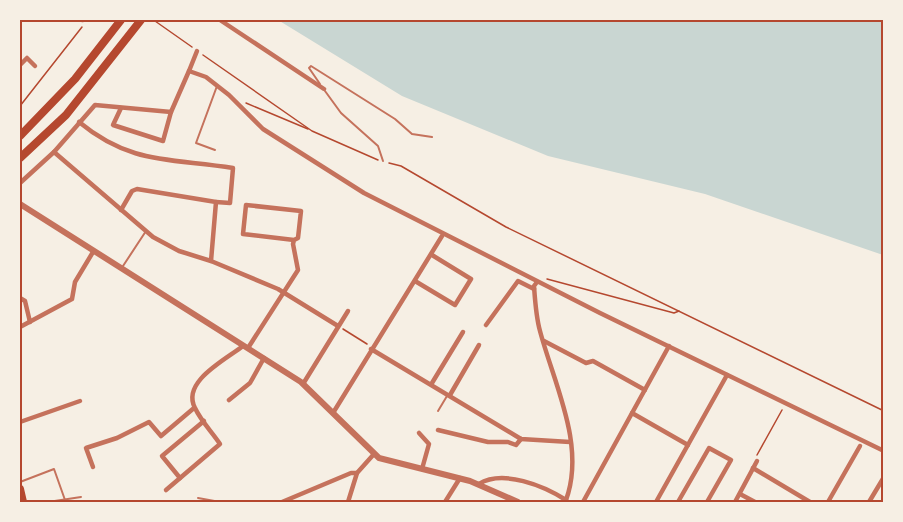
<svg xmlns="http://www.w3.org/2000/svg" width="903" height="522" viewBox="0 0 903 522" font-family="Ubuntu,sans-serif">
	<style>
		.water { fill: #c9d6d2 }
		.lines { fill: none; stroke-linecap: round; stroke-linejoin: round }
		.path { stroke: #b5482f; stroke-width: 1.5 }
		.service { stroke: #c5725c; stroke-width: 2 }
		.minor { stroke: #c5725c; stroke-width: 4.5 }
		.tertiary { stroke: #c5725c; stroke-width: 6 }
		.primary { stroke: #b5482f; stroke-width: 8 }
		.motorway { stroke: #b5482f; stroke-width: 8 }
		.neatline { fill: none; stroke: #b5482f; stroke-width: 2 }
	</style>
	<rect width="100%" height="100%" fill="#f6efe4"/>
	<path class="water" d="M278,20H883V255L705,194L548,156L402,96Z"/>
	<g class="lines">
		<g class="path">
			<path d="M155,21L192,47"/>
			<path d="M203,55L312,131L378,160"/>
			<path d="M246,103L308,129"/>
			<path d="M20,106L82,27"/>
			<path d="M389,163L401,166L506,227L884,411"/>
			<path d="M547,279L674,313L679,311"/>
			<path d="M343,329L367,344"/>
			<path d="M757,455L782,410"/>
		</g>
		<g class="service">
			<path d="M320,84L309,68L311,66L395,119L412,134L432,137"/>
			<path d="M325,91L341,113L378,146L383,161"/>
			<path d="M215,150L196,143L217,86"/>
			<path d="M123,266L146,231"/>
			<path d="M438,411L447,396"/>
			<path d="M20,482L54,469L65,500"/>
			<path d="M198,498L220,502"/>
			<path d="M48,502L81,497"/>
		</g>
		<g class="minor">
			<path d="M82,20H83"/>
			<path d="M220,20L324,89"/>
			<path d="M20,65L27,58L35,66"/>
			<path d="M189,71L197,51"/>
			<path d="M121,108L113,125L163,141L171,112"/>
			<path d="M79,122C131,165 171,158 233,168L230,203L216,202"/>
			<path d="M54,152L153,237L179,251L211,261"/>
			<path d="M20,183L54,152L95,105L171,112L189,71L206,77L229,95L263,129L364,193L600,313L884,451"/>
			<path d="M121,210L132,191L137,189L216,202L211,261L278,289L338,326"/>
			<path d="M415,281L455,305L471,279L432,255"/>
			<path d="M537,282L534,286C535,300 536,317 540,331C554,384 586,445 566,500"/>
			<path d="M20,298L25,301L30,322"/>
			<path d="M486,325L518,281L534,289"/>
			<path d="M20,327L72,299L75,282L93,252"/>
			<path d="M544,341L586,363L593,361L645,390"/>
			<path d="M248,348L298,270L293,244L294,240L298,238L301,211L246,205L243,234L294,240"/>
			<path d="M371,349L521,439L570,442"/>
			<path d="M432,383L463,332"/>
			<path d="M303,384L348,311"/>
			<path d="M450,395L479,345"/>
			<path d="M229,400L250,383L264,358"/>
			<path d="M333,413L442,236"/>
			<path d="M632,413L688,445"/>
			<path d="M20,422L80,401"/>
			<path d="M438,430L488,442H508L516,445L521,439"/>
			<path d="M419,433L429,444L422,469"/>
			<path d="M93,467L86,448L117,438L149,422L161,436L194,408"/>
			<path d="M753,468L810,502"/>
			<path d="M180,478L162,456L204,421"/>
			<path d="M479,484C503,469 544,486 566,500"/>
			<path d="M166,490L220,444C212,432 201,421 195,408C181,382 225,360 243,346"/>
			<path d="M740,494L755,502"/>
			<path d="M282,502L351,473H357"/>
			<path d="M348,502L357,473L374,454"/>
			<path d="M445,502L460,478"/>
			<path d="M583,502L669,346"/>
			<path d="M656,502L727,375"/>
			<path d="M678,502L709,448L731,460L707,502"/>
			<path d="M735,502L757,461"/>
			<path d="M828,502L860,446"/>
			<path d="M869,502L884,477"/>
		</g>
		<path class="tertiary" d="M20,204L301,382L379,458L470,481L518,502"/>
		<path class="primary" d="M20,489L23,502"/>
		<g class="motorway">
			<path d="M20,136L75,79L121,20"/>
			<path d="M20,158L66,115L141,20"/>
		</g>
	</g>
	<rect width="903" height="522" fill="none" stroke="#f6efe4" stroke-width="42"/>
	<rect x="21" y="21" width="861" height="480" class="neatline"/>
</svg>
